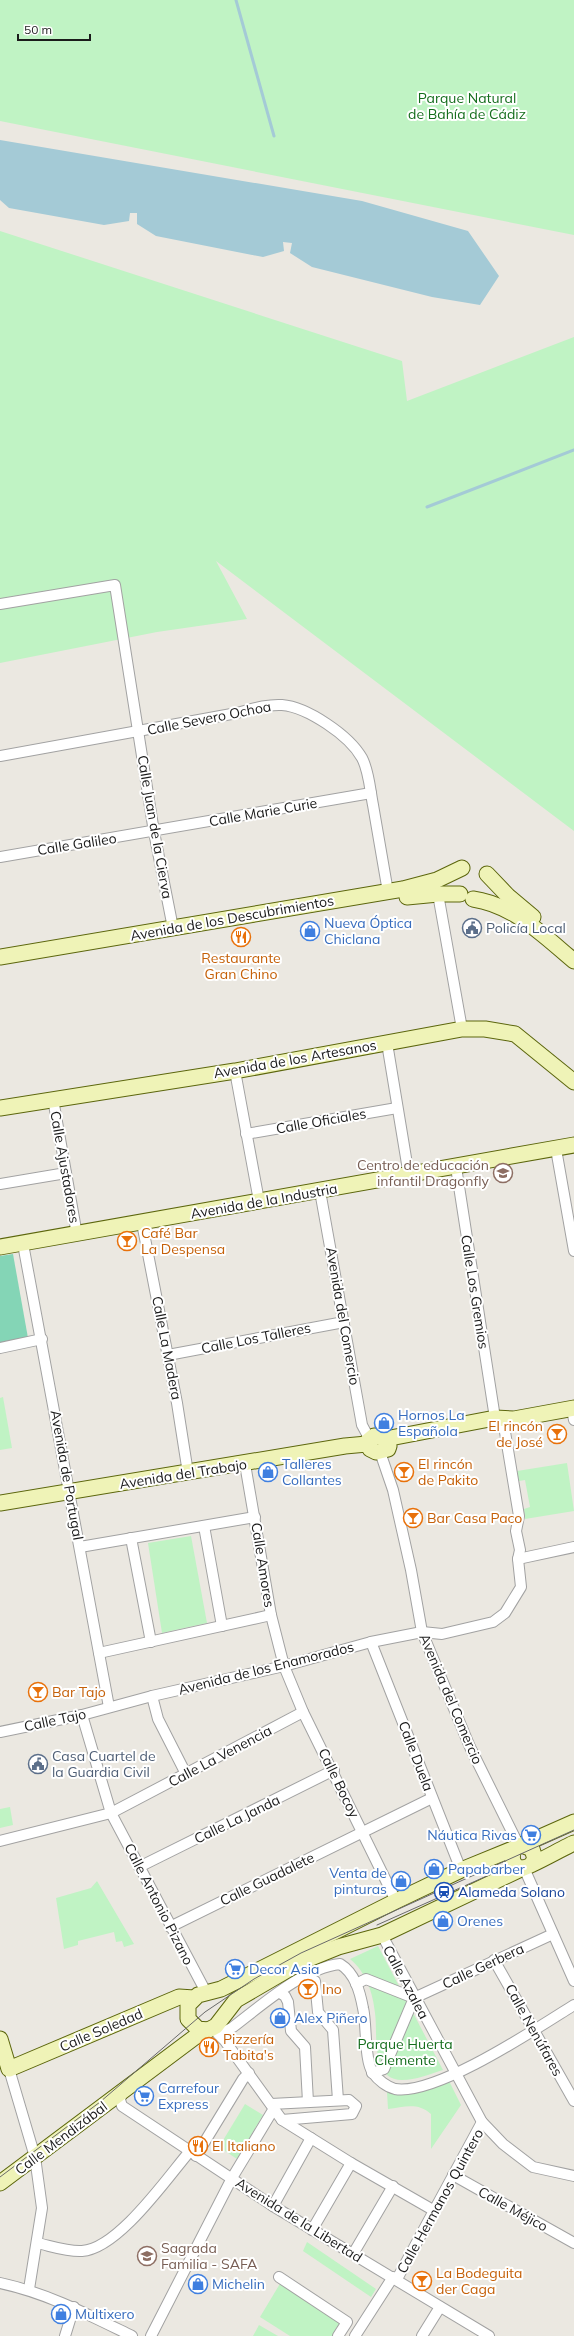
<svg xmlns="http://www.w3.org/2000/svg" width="574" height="2336" viewBox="0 0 574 2336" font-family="Mulish,sans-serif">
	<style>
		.park { fill: #c0f3c4 }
		.pitch { fill: #84d5b6 }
		.water { fill: #a4cad6 }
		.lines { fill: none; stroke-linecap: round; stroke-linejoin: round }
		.stream { stroke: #a4cad6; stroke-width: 3 }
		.street-casing { stroke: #a2a2a2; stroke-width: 12 }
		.secondary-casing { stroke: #5c660d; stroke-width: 17 }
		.street { stroke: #fff; stroke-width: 10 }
		.secondary { stroke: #eff3b7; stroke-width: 15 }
		.tram { stroke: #696969; stroke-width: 1 }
		.labels { text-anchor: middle; stroke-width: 4; stroke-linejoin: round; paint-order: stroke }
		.park-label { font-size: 14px; fill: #146d1c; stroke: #fff }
		.street-label { font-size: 14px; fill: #1b1b1b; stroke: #fff }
		.shop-label { font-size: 14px; fill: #366cbe; stroke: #fff; text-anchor: start }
		.service-label { font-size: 14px; fill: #4e5e75; stroke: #fff; text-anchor: start }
		.food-label { font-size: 14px; fill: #c56008; stroke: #fff; text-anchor: start }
		.education-label { font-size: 14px; fill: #785e54; stroke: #fff; text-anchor: end }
		.transit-label { font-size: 14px; fill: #164399; stroke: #fff; text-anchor: start }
	</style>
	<rect width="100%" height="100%" fill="#ebe8e1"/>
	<g class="park">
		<path d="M0,0H574V235L0,121Z"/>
		<path d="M0,231L402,361L407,401L574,337V831L216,561L247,619L157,632L0,663Z"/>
		<path d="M3,1397L12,1448L0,1450V1398Z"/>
		<path d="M567,1463L574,1511L525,1519L524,1509L530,1507L525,1480L519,1481L517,1471Z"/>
		<path d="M191,1536L207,1623L162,1633L148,1543Z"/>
		<path d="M10,1807L13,1825L0,1828V1809Z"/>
		<path d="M97,1881L134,1944L124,1947L122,1941L116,1942L114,1932L78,1941V1945L64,1949L56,1898L91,1888Z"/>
		<path d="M378,1946L443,2070C430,2074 416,2080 402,2080C370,2080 378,2033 375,2013C373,1993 366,1972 350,1959Z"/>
		<path d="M448,2079L461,2105L431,2149V2114C418,2102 404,2107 388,2109L387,2092H400Z"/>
		<path d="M245,2104L263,2115L237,2159L219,2147Z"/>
		<path d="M307,2242L376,2289L371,2297L303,2251Z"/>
		<path d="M281,2282L344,2322L335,2336H290L260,2317Z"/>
		<path d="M259,2325L278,2336H253Z"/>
	</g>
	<path class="pitch" d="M13,1254L28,1338L0,1343V1256Z"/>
	<path class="water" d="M0,140L362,201L468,231L499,276L480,305L432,297L312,267L290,253L292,243L283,242L284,251L263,257L156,236L137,224V213H130L129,221L104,225L9,208L0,200Z"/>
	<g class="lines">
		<g class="stream">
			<path d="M236,0L274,136"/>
			<path d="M427,507L574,450"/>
		</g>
		<g class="street-casing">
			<g id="street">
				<path d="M0,604L115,585L154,832L173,928"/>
				<path d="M0,756L237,713C252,709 267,704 282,705C307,707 349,735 362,758C369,771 370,790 373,805C378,834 383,863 388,892"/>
				<path d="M0,857L371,793"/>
				<path d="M438,894L462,1029"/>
				<path d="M387,1043L409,1176"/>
				<path d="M235,1071L259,1201"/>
				<path d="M53,1099L77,1235"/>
				<path d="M246,1134L397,1108"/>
				<path d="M556,1149L574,1251"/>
				<path d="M456,1167L495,1418"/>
				<path d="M0,1184L66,1173"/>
				<path d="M320,1191L362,1425L369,1438"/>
				<path d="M142,1223L177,1403L188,1473"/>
				<path d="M23,1244L109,1707"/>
				<path d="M0,1348L42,1339"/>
				<path d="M168,1355L344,1322"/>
				<path d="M572,1409L574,1420"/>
				<path d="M380,1452L393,1490L411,1570L422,1632L470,1747L519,1846"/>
				<path d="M245,1464L271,1615L284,1666L303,1712L396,1901"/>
				<path d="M204,1526L222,1626"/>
				<path d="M131,1538L151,1642"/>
				<path d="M80,1547L255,1517"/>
				<path d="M518,1559L574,1547"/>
				<path d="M371,1642L461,1870"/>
				<path d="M99,1653L271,1615"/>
				<path d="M152,1696L158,1719L186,1774"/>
				<path d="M82,1715L111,1813L207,1994"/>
				<path d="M0,1732L82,1715L152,1696L284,1666L371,1642L422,1632L442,1634L493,1622L505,1613L521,1587L518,1559L520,1550L516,1531L519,1516L503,1420"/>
				<path d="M0,1841L111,1813L303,1712"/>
				<path d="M139,1867L334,1770"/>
				<path d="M524,1868L574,1981"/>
				<path d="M170,1927L432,1798"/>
				<path d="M382,1935L482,2122L503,2144L533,2167L574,2176"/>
				<path d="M494,1960L574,2101"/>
				<path d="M306,1976L315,1981L318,2012L333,2030L338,2100"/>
				<path d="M356,1984L366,1979L414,1998L384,2069L372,2073"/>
				<path d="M280,1993L285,1996L288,2002L291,2031L305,2047L308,2102"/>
				<path d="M414,1998L553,1934"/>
				<path d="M214,2030L225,2041L282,2120L351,2163L433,2210"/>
				<path d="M217,2031L224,2032L233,2027C262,2005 303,1968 340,1964C355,1973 360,1992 363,2008C367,2024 364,2061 373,2073C378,2080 387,2087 395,2089C436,2096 537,2028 574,2005"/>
				<path d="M9,2069L35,2157L42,2208L29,2289"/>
				<path d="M122,2093L120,2100L122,2106L273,2206L489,2336"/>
				<path d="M271,2104L349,2100L356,2106L352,2114L282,2120"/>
				<path d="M196,2156L243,2079L249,2073"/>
				<path d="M453,2175L574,2243"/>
				<path d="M273,2206L311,2138"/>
				<path d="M312,2230L351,2163"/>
				<path d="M37,2243C51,2246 68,2252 82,2251C118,2249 167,2178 190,2151"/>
				<path d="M353,2254L393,2186"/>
				<path d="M279,2277L347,2322L338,2336"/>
				<path d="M397,2279L482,2122"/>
				<path d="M0,2283C47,2293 89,2315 132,2336"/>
				<path d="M65,2336L74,2307"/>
				<path d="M151,2336L232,2178L273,2110"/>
				<path d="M355,2336L393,2277"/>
				<path d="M422,2336L440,2307"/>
			</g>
		</g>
		<g class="secondary-casing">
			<g id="secondary">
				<path d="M487,874L508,896L533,917"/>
				<path d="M407,897L438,894H460"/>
				<path d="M473,899C514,905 544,936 574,961"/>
				<path d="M0,957L403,889L437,880L462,868"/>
				<path d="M0,1108L235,1071L462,1029H485L515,1034L574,1082"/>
				<path d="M0,1247L574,1145"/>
				<path d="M374,1436L382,1437L389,1446L388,1449L376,1452L370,1449L367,1442Z"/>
				<path d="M385,1439L495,1418L514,1419L574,1408"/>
				<path d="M0,1503L345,1446L367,1444"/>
				<path d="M522,1845L574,1822"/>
				<path d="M531,1865L535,1859L532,1849L522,1845L515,1848C510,1856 512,1869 524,1868C527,1868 567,1846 574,1843"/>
				<path d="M208,2030L198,2029L188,2019V2005L198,1995L221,1989L396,1901L461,1870L515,1848"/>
				<path d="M0,2039L9,2069L179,1997L194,1998"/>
				<path d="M0,2183L195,2037L216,2026L236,2000L301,1962L338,1947L382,1935L523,1868"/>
			</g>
		</g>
		<use href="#street" class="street"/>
		<use href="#secondary" class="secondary"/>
		<g class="tram">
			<path d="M377,1925L498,1871"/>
			<path d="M0,2177L100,2102L205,2012L254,1979L301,1953L574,1830"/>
		</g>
	</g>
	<defs>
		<g id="civic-ring" transform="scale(1)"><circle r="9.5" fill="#fff" stroke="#5c6f8a" stroke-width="1.5"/><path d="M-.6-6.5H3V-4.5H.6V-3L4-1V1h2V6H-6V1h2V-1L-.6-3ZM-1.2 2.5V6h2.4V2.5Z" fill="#5c6f8a"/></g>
		<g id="shop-ring" transform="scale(1)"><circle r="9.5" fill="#fff" stroke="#3f7fe0" stroke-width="1.5"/><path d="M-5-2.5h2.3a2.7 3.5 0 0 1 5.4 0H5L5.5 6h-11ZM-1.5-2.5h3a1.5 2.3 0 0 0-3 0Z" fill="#3f7fe0"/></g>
		<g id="restaurant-ring" transform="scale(1)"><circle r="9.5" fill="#fff" stroke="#e8710a" stroke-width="1.5"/><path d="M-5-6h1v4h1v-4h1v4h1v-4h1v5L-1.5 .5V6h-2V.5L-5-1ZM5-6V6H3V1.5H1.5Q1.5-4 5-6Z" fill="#e8710a"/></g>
		<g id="school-ring" transform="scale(1)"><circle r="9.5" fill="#fff" stroke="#8d6e63" stroke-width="1.5"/><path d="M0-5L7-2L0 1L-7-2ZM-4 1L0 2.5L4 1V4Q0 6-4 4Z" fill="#8d6e63"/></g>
		<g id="bar-ring" transform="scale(1)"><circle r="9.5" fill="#fff" stroke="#e8710a" stroke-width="1.5"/><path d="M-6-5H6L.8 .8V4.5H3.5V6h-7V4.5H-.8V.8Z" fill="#e8710a"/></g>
		<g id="supermarket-ring" transform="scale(1)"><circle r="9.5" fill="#fff" stroke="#3f7fe0" stroke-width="1.5"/><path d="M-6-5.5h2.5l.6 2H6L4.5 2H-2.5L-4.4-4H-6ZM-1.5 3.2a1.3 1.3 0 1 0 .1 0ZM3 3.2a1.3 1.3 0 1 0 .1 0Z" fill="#3f7fe0"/></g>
		<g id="station-ring" transform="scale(1)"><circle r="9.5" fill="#fff" stroke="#1a4fb4" stroke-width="1.5"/><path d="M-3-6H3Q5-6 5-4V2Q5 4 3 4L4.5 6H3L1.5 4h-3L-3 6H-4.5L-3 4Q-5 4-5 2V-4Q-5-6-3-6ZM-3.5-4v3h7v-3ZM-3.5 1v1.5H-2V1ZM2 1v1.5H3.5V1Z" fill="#1a4fb4"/></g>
	</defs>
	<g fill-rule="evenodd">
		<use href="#civic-ring" x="472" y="928"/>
		<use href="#shop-ring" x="310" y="931"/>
		<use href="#restaurant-ring" x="241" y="937"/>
		<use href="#school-ring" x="503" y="1173"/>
		<use href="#bar-ring" x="127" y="1241"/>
		<use href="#shop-ring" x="384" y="1423"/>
		<use href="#bar-ring" x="557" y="1434"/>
		<use href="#shop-ring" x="268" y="1472"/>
		<use href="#bar-ring" x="404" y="1472"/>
		<use href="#bar-ring" x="413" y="1518"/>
		<use href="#bar-ring" x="38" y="1692"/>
		<use href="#civic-ring" x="38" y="1764"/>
		<use href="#supermarket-ring" x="531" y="1835"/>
		<use href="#shop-ring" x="434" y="1869"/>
		<use href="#shop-ring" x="401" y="1881"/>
		<use href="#station-ring" x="444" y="1892"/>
		<use href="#shop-ring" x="443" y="1921"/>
		<use href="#supermarket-ring" x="235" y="1969"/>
		<use href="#bar-ring" x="308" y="1989"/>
		<use href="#shop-ring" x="280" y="2018"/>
		<use href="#restaurant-ring" x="209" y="2047"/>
		<use href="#supermarket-ring" x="144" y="2096"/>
		<use href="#restaurant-ring" x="198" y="2146"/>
		<use href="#school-ring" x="147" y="2256"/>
		<use href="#bar-ring" x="422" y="2281"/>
		<use href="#shop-ring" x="198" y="2284"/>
		<use href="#shop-ring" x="61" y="2314"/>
	</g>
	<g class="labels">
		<g class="park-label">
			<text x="467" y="103">Parque Natural<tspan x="467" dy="16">de Bahía de Cádiz</tspan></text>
			<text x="405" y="2049">Parque Huerta<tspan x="405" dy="16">Clemente</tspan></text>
		</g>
		<g class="street-label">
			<text transform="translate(209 718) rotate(-11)" y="5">Calle Severo Ochoa</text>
			<text transform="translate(263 812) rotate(-10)" y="5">Calle Marie Curie</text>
			<text transform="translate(155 827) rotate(80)" y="5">Calle Juan de la Cierva</text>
			<text transform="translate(77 844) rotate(-9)" y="5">Calle Galileo</text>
			<text transform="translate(232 918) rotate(-10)" y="5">Avenida de los Descubrimientos</text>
			<text transform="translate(295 1059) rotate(-10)" y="5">Avenida de los Artesanos</text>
			<text transform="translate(321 1121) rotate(-10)" y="5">Calle Oficiales</text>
			<text transform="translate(65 1167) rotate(80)" y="5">Calle Ajustadores</text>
			<text transform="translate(264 1201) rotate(-10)" y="5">Avenida de la Industria</text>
			<text transform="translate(475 1292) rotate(81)" y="5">Calle Los Gremios</text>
			<text transform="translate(343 1316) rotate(80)" y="5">Avenida del Comercio</text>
			<text transform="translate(256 1338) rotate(-11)" y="5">Calle Los Talleres</text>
			<text transform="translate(167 1348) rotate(79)" y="5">Calle La Madera</text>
			<text transform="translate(183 1474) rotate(-9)" y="5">Avenida del Trabajo</text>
			<text transform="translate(67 1475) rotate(80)" y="5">Avenida de Portugal</text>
			<text transform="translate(263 1565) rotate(81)" y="5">Calle Amores</text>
			<text transform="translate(266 1668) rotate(-14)" y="5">Avenida de los Enamorados</text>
			<text transform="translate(451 1699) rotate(67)" y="5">Avenida del Comercio</text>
			<text transform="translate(55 1720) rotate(-12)" y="5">Calle Tajo</text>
			<text transform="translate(220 1756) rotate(-28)" y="5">Calle La Venencia</text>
			<text transform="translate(416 1756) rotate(69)" y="5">Calle Duela</text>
			<text transform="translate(339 1783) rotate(64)" y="5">Calle Bocoy</text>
			<text transform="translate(237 1819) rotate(-26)" y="5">Calle La Janda</text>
			<text transform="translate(267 1879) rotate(-26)" y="5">Calle Guadalete</text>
			<text transform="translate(159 1904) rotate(63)" y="5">Calle Antonio Pizano</text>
			<text transform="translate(483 1966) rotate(-25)" y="5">Calle Gerbera</text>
			<text transform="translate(406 1982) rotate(62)" y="5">Calle Azalea</text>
			<text transform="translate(101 2030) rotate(-23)" y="5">Calle Soledad</text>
			<text transform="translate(534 2030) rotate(61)" y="5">Calle Nenúfares</text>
			<text transform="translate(61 2138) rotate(-37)" y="5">Calle Mendizábal</text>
			<text transform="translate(440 2201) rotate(-61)" y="5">Calle Hermanos Quintero</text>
			<text transform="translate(513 2209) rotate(29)" y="5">Calle Méjico</text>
			<text transform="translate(299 2220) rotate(32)" y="5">Avenida de la Libertad</text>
		</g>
		<g class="shop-label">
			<text x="324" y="928">Nueva Óptica<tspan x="324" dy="16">Chiclana</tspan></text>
			<text x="398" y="1420">Hornos La<tspan x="398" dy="16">Española</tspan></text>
			<text x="282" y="1469">Talleres<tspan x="282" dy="16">Collantes</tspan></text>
			<text x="517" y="1840" text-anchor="end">Náutica Rivas</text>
			<text x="448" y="1874">Papabarber</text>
			<text x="387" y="1878" text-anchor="end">Venta de<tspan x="387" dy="16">pinturas</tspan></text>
			<text x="457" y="1926">Orenes</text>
			<text x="249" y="1974">Decor Asia</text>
			<text x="294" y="2023">Alex Piñero</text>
			<text x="158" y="2093">Carrefour<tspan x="158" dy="16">Express</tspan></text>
			<text x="212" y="2289">Michelin</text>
			<text x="75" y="2319">Multixero</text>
		</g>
		<g class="service-label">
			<text x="486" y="933">Policía Local</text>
			<text x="52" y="1761">Casa Cuartel de<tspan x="52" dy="16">la Guardia Civil</tspan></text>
		</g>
		<g class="food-label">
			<text x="241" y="963" text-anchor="middle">Restaurante<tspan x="241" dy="16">Gran Chino</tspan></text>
			<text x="141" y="1238">Café Bar<tspan x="141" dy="16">La Despensa</tspan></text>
			<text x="543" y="1431" text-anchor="end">El rincón<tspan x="543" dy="16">de José</tspan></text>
			<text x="418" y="1469">El rincón<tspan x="418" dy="16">de Pakito</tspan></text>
			<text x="427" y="1523">Bar Casa Paco</text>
			<text x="52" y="1697">Bar Tajo</text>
			<text x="322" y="1994">Ino</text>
			<text x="223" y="2044">Pizzería<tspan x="223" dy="16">Tabita's</tspan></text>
			<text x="212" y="2151">El Italiano</text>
			<text x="436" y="2278">La Bodeguita<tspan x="436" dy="16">der Caga</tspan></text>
		</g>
		<g class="education-label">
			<text x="489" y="1170">Centro de educación<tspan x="489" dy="16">infantil Dragonfly</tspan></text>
			<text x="161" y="2253" text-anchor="start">Sagrada<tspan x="161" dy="16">Familia - SAFA</tspan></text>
		</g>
		<g class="transit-label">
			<text x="458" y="1897">Alameda Solano</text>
		</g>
	</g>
	<path d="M18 34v6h72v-6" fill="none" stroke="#1b1b1b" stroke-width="2"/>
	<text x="24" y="34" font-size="12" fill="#1b1b1b" stroke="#ffffff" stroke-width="3" paint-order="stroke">50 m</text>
</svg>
